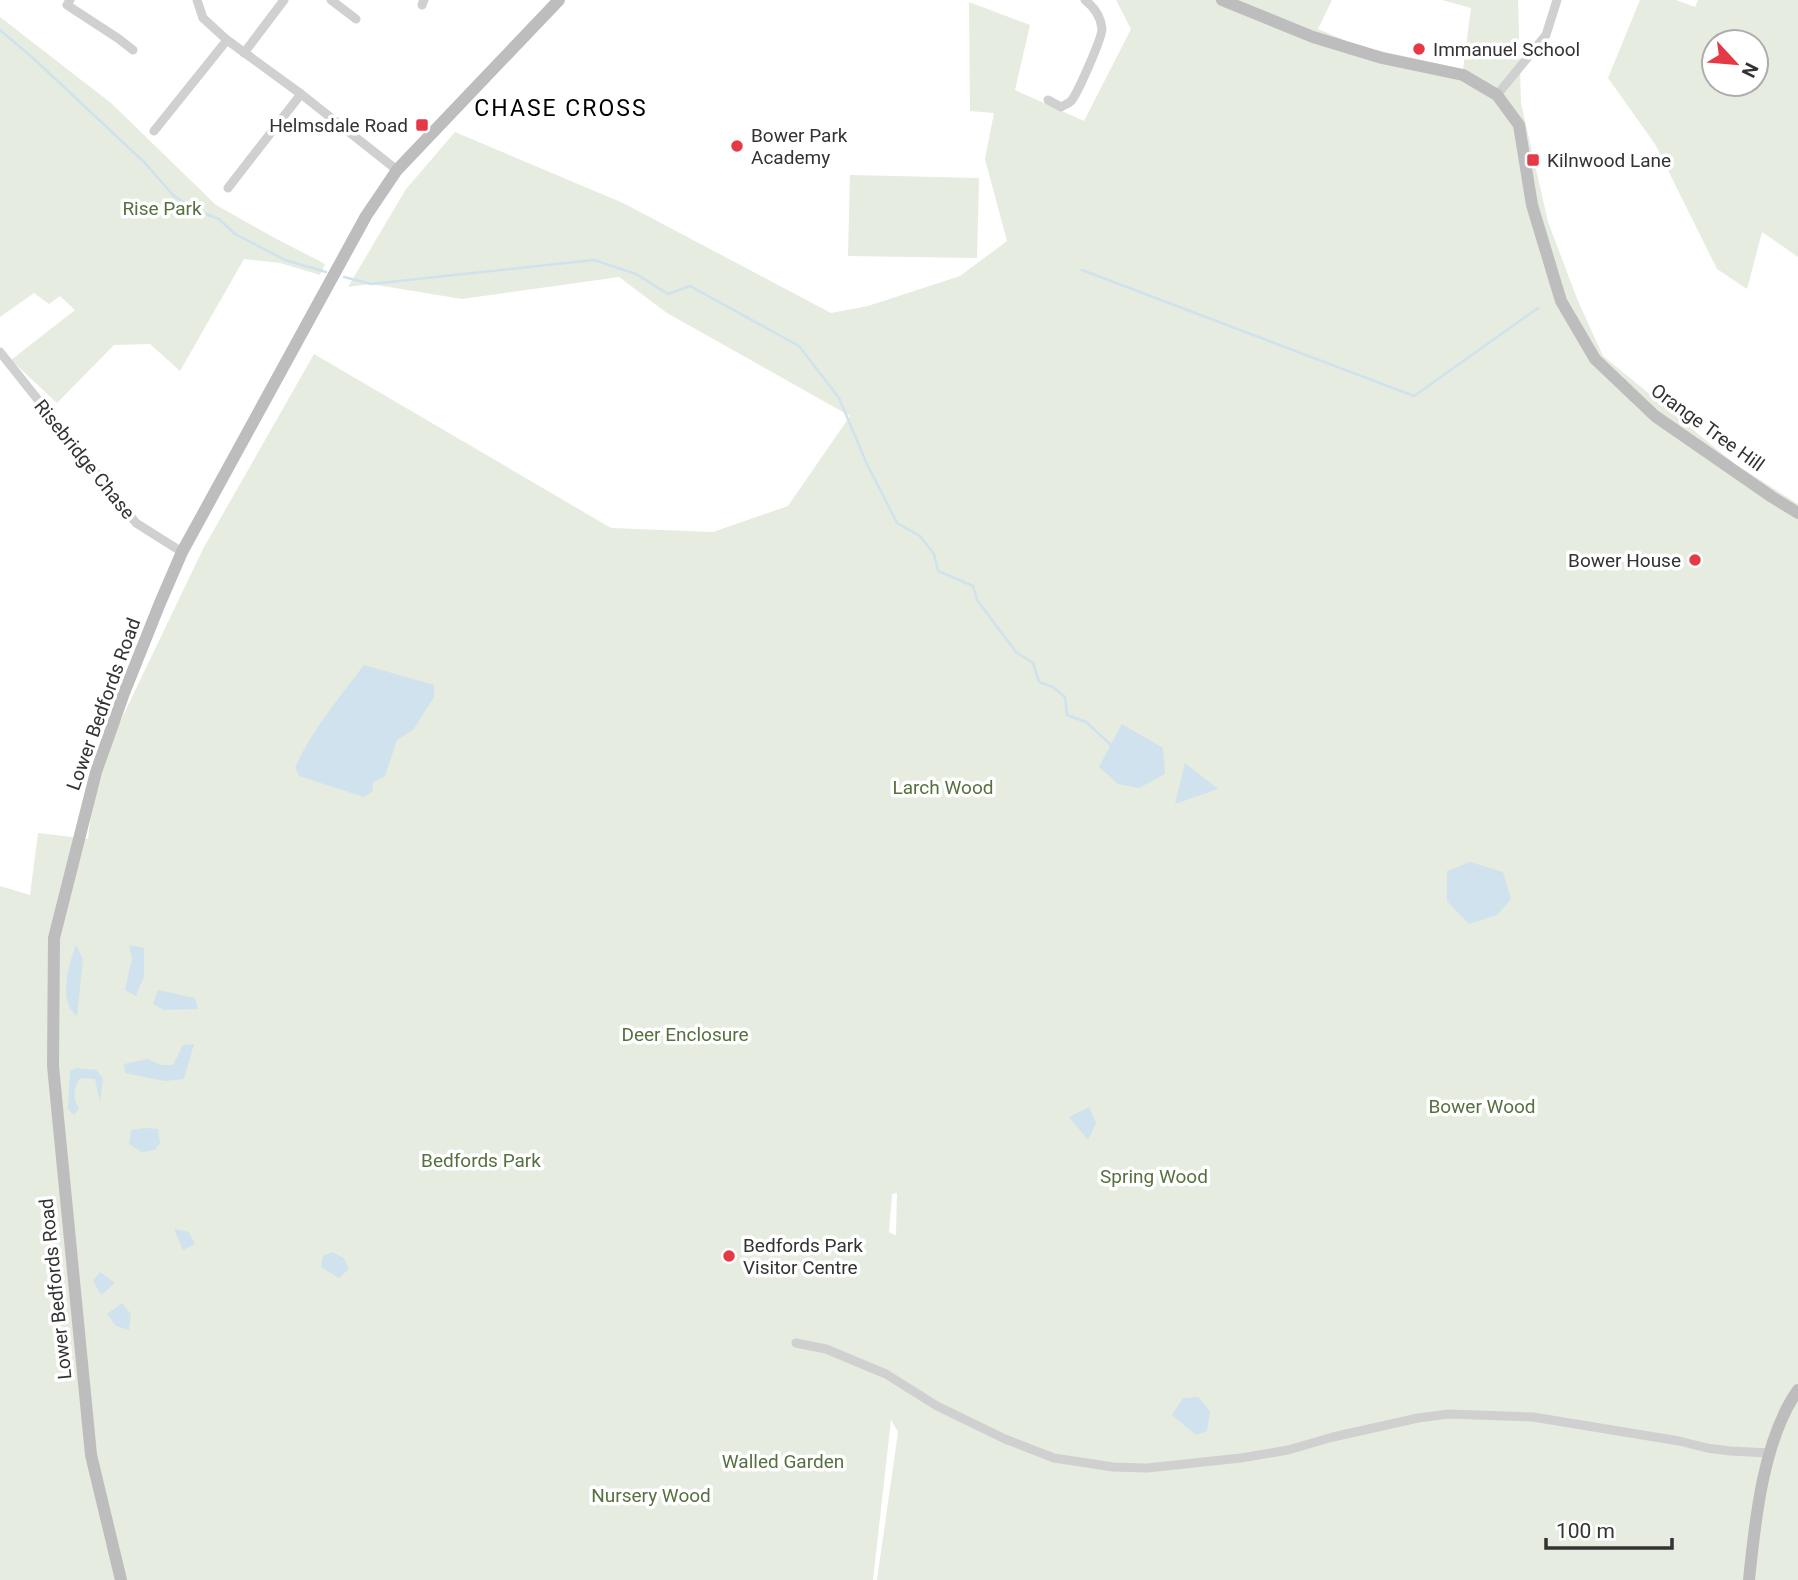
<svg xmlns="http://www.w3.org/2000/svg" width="1798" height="1580" viewBox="0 0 1798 1580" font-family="Roboto,sans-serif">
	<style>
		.green { fill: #e6ecdf; fill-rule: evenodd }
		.water { fill: #cfe2ee }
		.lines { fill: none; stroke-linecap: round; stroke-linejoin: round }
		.stream { stroke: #cfe2ee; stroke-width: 2.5 }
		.street { stroke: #d0d0d0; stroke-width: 9 }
		.secondary { stroke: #bdbdbd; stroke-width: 12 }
		.poi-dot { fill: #e63946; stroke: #fff; stroke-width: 2.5 }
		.labels { text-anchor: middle; stroke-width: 7; stroke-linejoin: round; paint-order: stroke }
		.poi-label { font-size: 19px; fill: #333; stroke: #fff; text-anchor: start }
		.park-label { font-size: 19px; fill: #56703f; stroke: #fff }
		.street-label { font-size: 19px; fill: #333; stroke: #fff }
		.quarter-label { font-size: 23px; letter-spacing: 2px; fill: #000; stroke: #fff }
	</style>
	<rect width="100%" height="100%" fill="#fff"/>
	<g class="green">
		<path d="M1116,0H1332L1318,29L1358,46L1463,69L1471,8L1442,0H1518L1521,103L1548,222L1578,301L1603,356L1735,464L1798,504V1580H877L898,1432L891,1420L873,1580H0V886L30,895L38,833L88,839L96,772L203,549L314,354L611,528L713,532L788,506L850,416L667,313L619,277L462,299L371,284L348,287L406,189L455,132L623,203L831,313L868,306L960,276L1007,241L985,159L994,113L970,111L969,2L1030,25L1015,90L1084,121L1131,29ZM897,1193L896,1235H895L889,1232L892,1194Z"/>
		<path d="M1640,0H1676L1695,7L1698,0H1798V257L1762,232L1747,289L1717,269L1655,144L1608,78ZM1756,42V84H1714V42Z"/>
		<path d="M0,17L111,103L216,205L271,236L325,264L320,275L280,263L244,259L180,371L150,344L114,345L57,403L11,360L75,310L60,296L49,304L34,293L0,317Z"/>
		<path d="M850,175L979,178L977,258L848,256Z"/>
	</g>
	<g class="water">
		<path d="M364,665L434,685V697L413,730L397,740L385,776L372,783L373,791L364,797L299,776L295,768C311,731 340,697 364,665Z"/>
		<path d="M1122,724L1163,748L1165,774L1139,788L1118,784L1099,767Z"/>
		<path d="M1185,763L1218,789L1175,804Z"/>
		<path d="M1470,862L1503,872L1511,899L1497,915L1469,924L1447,901V871Z"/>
		<path d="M76,945L83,959L77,1016C57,1001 69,964 76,945Z"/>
		<path d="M129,945L144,948V976L136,996L125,990L132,958Z"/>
		<path d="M158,990L195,998L198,1009L164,1010L153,1004Z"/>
		<path d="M194,1044L184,1079L165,1081L125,1073L124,1064L148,1059L161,1065H173L183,1045Z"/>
		<path d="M76,1068L96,1070L103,1078L100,1102L95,1079L80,1078C73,1090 72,1096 79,1109L74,1115L68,1109L70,1071Z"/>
		<path d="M1089,1107L1096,1123L1088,1140L1069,1117Z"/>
		<path d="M145,1128L158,1129L160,1143L155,1150L142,1152L129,1144L131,1130Z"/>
		<path d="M174,1229L189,1232L195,1244L183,1250Z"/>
		<path d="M332,1252L344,1258L349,1269L339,1278L321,1267L323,1256Z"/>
		<path d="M100,1272L115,1283L101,1295L93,1281Z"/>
		<path d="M122,1303L131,1314L129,1330L116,1326L107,1314Z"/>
		<path d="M1198,1397L1210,1411L1207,1431L1196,1435L1172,1415L1183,1398Z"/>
	</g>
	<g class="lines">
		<g class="stream">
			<path d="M0,30L33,58L145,163L173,195L195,210L219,219L235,234L285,260L326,272"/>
			<path d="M1082,270L1414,396L1538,308"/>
			<path d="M344,277L371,284L594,260L636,274L668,294L690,286L799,346L839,398L866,462L897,523L920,536L934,554L938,571L973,586L977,600L1016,652L1033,663L1039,682L1053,687L1065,697L1067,715L1086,722L1111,745"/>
		</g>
		<g class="street">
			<path d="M70,0L67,5L119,39L133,50"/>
			<path d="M197,0L203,18L227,40L301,94L397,170"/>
			<path d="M331,0L356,19"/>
			<path d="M422,5L424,0"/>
			<path d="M244,53L284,0"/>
			<path d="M1497,95L1546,35L1557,0"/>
			<path d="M1048,100L1061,107C1064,105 1068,104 1071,101C1077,95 1102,38 1102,29C1101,17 1094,7 1085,0"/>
			<path d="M154,131L227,40"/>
			<path d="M228,188L301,94"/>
			<path d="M0,352L136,523L182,552"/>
			<path d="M796,1343L826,1349L886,1374L937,1406L1005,1439L1054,1458L1113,1467L1147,1468L1241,1458L1288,1450L1333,1437L1418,1418L1449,1414L1533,1417L1679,1441L1707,1448L1730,1451L1770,1453"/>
		</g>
		<g class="secondary">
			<path d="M1222,0L1313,37L1382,58L1463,75L1497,95L1519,125L1532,205L1561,301L1595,359L1655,416L1772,497L1798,513"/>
			<path d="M121,1580L91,1455L53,1066L54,938L96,772L124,693L160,603L182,552L366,216L397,170L559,0"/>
			<path d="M1749,1580C1755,1521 1763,1439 1798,1390"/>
		</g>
	</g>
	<g class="poi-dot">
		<circle cx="1419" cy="49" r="7"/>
		<rect x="415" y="118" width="14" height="14" rx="3.5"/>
		<circle cx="737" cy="146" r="7"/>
		<rect x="1526" y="153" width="14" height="14" rx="3.5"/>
		<circle cx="1695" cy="560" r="7"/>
		<circle cx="729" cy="1256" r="7"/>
	</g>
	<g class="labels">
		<g class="poi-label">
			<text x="1433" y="56">Immanuel School</text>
			<text x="408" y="132" text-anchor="end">Helmsdale Road</text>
			<text x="751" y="142">Bower Park<tspan x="751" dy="22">Academy</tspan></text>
			<text x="1547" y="167">Kilnwood Lane</text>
			<text x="1681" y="567" text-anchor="end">Bower House</text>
			<text x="743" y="1252">Bedfords Park<tspan x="743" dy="22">Visitor Centre</tspan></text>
		</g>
		<g class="park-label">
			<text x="162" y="215">Rise Park</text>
			<text x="943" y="794">Larch Wood</text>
			<text x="685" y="1041">Deer Enclosure</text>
			<text x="1482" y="1113">Bower Wood</text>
			<text x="481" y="1167">Bedfords Park</text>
			<text x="1154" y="1183">Spring Wood</text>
			<text x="783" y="1468">Walled Garden</text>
			<text x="651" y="1502">Nursery Wood</text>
		</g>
		<g class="street-label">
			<text transform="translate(1708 427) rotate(36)" y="7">Orange Tree Hill</text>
			<text transform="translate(85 459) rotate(51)" y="7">Risebridge Chase</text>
			<text transform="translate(103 704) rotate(-70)" y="7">Lower Bedfords Road</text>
			<text transform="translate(55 1289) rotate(-96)" y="7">Lower Bedfords Road</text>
		</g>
		<g class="quarter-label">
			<text x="561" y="116">CHASE CROSS</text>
		</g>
	</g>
	<g transform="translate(1735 63) rotate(116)"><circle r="33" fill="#ffffff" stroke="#adadad" stroke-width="2"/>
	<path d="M0-5L12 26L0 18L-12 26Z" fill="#e63946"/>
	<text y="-10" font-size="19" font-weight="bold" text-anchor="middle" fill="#333333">N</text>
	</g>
	<path d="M1546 1538v10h126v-10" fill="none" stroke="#333333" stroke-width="3.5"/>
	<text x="1556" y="1538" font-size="21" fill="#333333" stroke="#ffffff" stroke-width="5" paint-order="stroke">100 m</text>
</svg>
